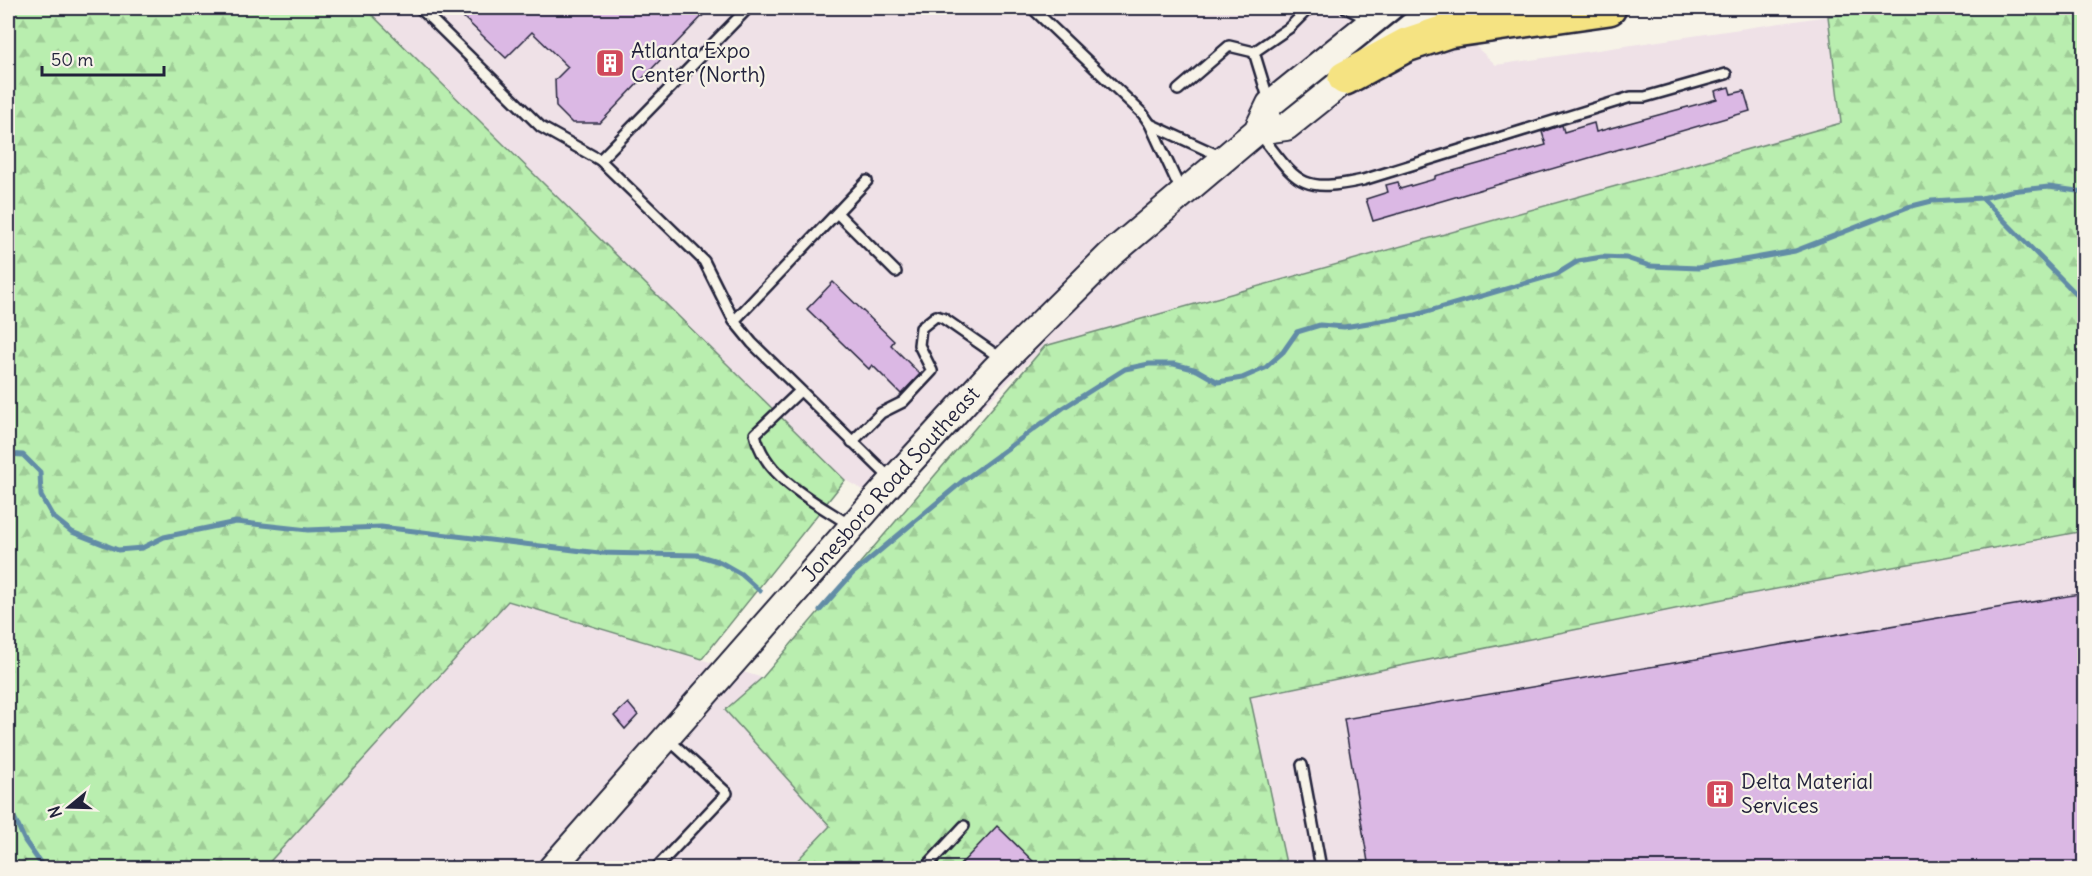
<svg xmlns="http://www.w3.org/2000/svg" width="2092" height="876" viewBox="0 0 2092 876" font-family="Delius,sans-serif">
	<style>
		.built { fill: #efe1e7 }
		.forest { fill: url(#forest-firs); stroke: #6e8875; stroke-width: 1.5 }
		.lines { fill: none; stroke-linecap: round; stroke-linejoin: round }
		.stream { stroke: #628ca6; stroke-width: 5 }
		.building { fill: #dbb8e4; stroke: #22223b; stroke-width: 1.5 }
		.service-casing { stroke: #22223b; stroke-width: 14 }
		.secondary-casing { stroke: #22223b; stroke-width: 30 }
		.motorway-casing { stroke: #22223b; stroke-width: 38 }
		.service { stroke: #f7f3e8; stroke-width: 9 }
		.secondary { stroke: #f7f3e8; stroke-width: 26 }
		.motorway { stroke: #f5e382; stroke-width: 33 }
		.labels { text-anchor: middle; stroke-width: 4.5; stroke-linejoin: round; paint-order: stroke }
		.poi-label { font-size: 21px; fill: #22223b; stroke: #f7f3e8; text-anchor: start }
		.street-label { font-size: 21px; fill: #22223b; stroke: #f7f3e8 }
	</style>
	<defs>
		<pattern id="forest-firs" width="22" height="20" patternUnits="userSpaceOnUse" patternTransform="scale(1.5)"><rect width="22" height="20" fill="#b9eeaf"/><path d="M5 1l3.5 6h-7zM16 11l3.5 6h-7z" fill="#9fcc97"/></pattern>
	</defs>
	<rect width="100%" height="100%" fill="#f7f3e8"/>
	<filter id="ink" filterUnits="userSpaceOnUse"><feTurbulence type="fractalNoise" baseFrequency=".0167" numOctaves="2"/><feDisplacementMap in="SourceGraphic" scale="12" xChannelSelector="R" yChannelSelector="G"/><feConvolveMatrix kernelMatrix="1 2 1 2 8 2 1 2 1" color-interpolation-filters="sRGB"/></filter>
	<g filter="url(#ink)">
		<g class="built">
			<path d="M365,8H1434L1496,65L1828,16L1841,123L1045,346L886,503L845,480Z"/>
			<path d="M2084,531V868H257L508,601L763,678L1250,697L1728,598Z"/>
		</g>
		<g class="forest">
			<path d="M8,8H365L845,480L702,659L508,601L264,868H8Z"/>
			<path d="M1920,8H2084V531L1728,598L1250,697L1287,868H790L830,826L725,710L763,677L1045,346L1841,123L1828,16Z"/>
		</g>
		<g class="lines">
			<g class="stream">
				<path d="M1982,198L2084,302"/>
				<path d="M8,454L23,455L40,472L41,496L53,517L72,532L118,550L142,548L164,537L236,522L308,530L381,527L599,553L697,555L720,562L741,574L760,591"/>
				<path d="M820,610L852,574L964,480L1063,408L1125,369L1149,364H1174L1197,370L1218,382L1242,378L1265,368L1283,352L1297,332L1320,325L1344,327L1416,315L1557,274L1578,261L1602,257L1626,258L1650,266L1698,268L1795,251L1908,207L1932,201L1982,198L2011,191L2049,187L2084,192"/>
				<path d="M8,804L25,841L44,868"/>
			</g>
		</g>
		<g class="building">
			<path d="M469,8H710L600,123H572L556,107L555,80L568,67L532,32L506,58L461,15Z"/>
			<path d="M1729,87L1731,94L1744,91L1750,111L1373,221L1366,199L1388,192L1386,185L1398,182L1400,189L1435,179V176L1546,145L1542,132L1562,125L1564,132L1594,123L1596,132L1717,99L1715,91Z"/>
			<path d="M833,282L894,341L891,345L920,374L901,394L872,365L869,369L807,309Z"/>
			<path d="M2079,594L2085,628V868H1369L1344,719Z"/>
			<path d="M628,703L638,715L625,729L614,716Z"/>
			<path d="M997,826L1040,868H957Z"/>
		</g>
		<g class="lines">
			<g class="service-casing">
				<g id="service">
					<path d="M420,8L541,127L600,160"/>
					<path d="M748,8L600,160L704,261L734,321L752,343L891,479"/>
					<path d="M1032,8L1143,114L1150,124"/>
					<path d="M1346,8L1370,20"/>
					<path d="M1254,52L1289,28L1309,8"/>
					<path d="M1254,52L1269,101"/>
					<path d="M1178,90L1229,46L1254,52"/>
					<path d="M1259,133C1297,181 1298,194 1363,180L1631,97H1645L1726,74"/>
					<path d="M1181,191L1150,124L1222,157"/>
					<path d="M837,213L896,272"/>
					<path d="M734,321L867,181"/>
					<path d="M800,391L755,434C765,479 816,502 851,526"/>
					<path d="M852,442L881,413L903,402L932,371L919,345L921,328L936,316L943,318L1002,359"/>
					<path d="M1302,765L1321,868"/>
					<path d="M656,868L727,793L668,739"/>
					<path d="M925,868L964,826"/>
				</g>
			</g>
			<g class="secondary-casing">
				<g id="secondary">
					<path d="M1257,131L1286,127L1435,8"/>
					<path id="s1" d="M552,868L885,489L994,370L1110,255L1257,131L1270,104L1389,8"/>
				</g>
			</g>
			<g class="motorway-casing">
				<path id="motorway" d="M1345,78L1406,45L1448,31L1609,8"/>
			</g>
			<use href="#service" class="service"/>
			<use href="#secondary" class="secondary"/>
			<use href="#motorway" class="motorway"/>
		</g>
	</g>
	<defs>
		<g id="building-square" transform="scale(1.5)"><rect x="-9" y="-9" width="18" height="18" rx="4" fill="#d1495b" stroke="#f7f3e8"/><path d="M-4-6H4V6H1V3H-1V6H-4ZM-2.5-4.3h1.7v1.8h-1.7ZM.8-4.3h1.7v1.8H.8ZM-2.5-1h1.7V.8h-1.7ZM.8-1h1.7V.8H.8Z" fill="#fff"/></g>
	</defs>
	<g fill-rule="evenodd">
		<use href="#building-square" x="610" y="63"/>
		<use href="#building-square" x="1720" y="794"/>
	</g>
	<g class="labels">
		<g class="poi-label">
			<text x="631" y="58">Atlanta Expo<tspan x="631" dy="24">Center (North)</tspan></text>
			<text x="1741" y="789">Delta Material<tspan x="1741" dy="24">Services</tspan></text>
		</g>
		<g class="street-label">
			<text dy="7" stroke="none"><textPath href="#s1" startOffset="512">Jonesboro Road Southeast</textPath></text>
		</g>
	</g>
	<rect width="2092" height="876" fill="none" stroke="#f7f3e8" stroke-width="30"/>
	<rect x="15" y="15" width="2062" height="846" fill="none" stroke="#22223b" stroke-width="2" filter="url(#ink)"/>
	<g transform="translate(69 807) rotate(251)" stroke="#f7f3e8" stroke-width="4.5" paint-order="stroke">
	<path d="M0-4.5L10 22L0 15L-10 22Z" fill="#22223b"/>
	<text y="-9" font-size="16" font-weight="bold" text-anchor="middle" fill="#22223b">N</text>
	</g>
	<path d="M42 66v9h122v-9" fill="none" stroke="#22223b" stroke-width="3"/>
	<text x="51" y="66" font-size="18" fill="#22223b" stroke="#f7f3e8" stroke-width="4.5" paint-order="stroke">50 m</text>
</svg>
